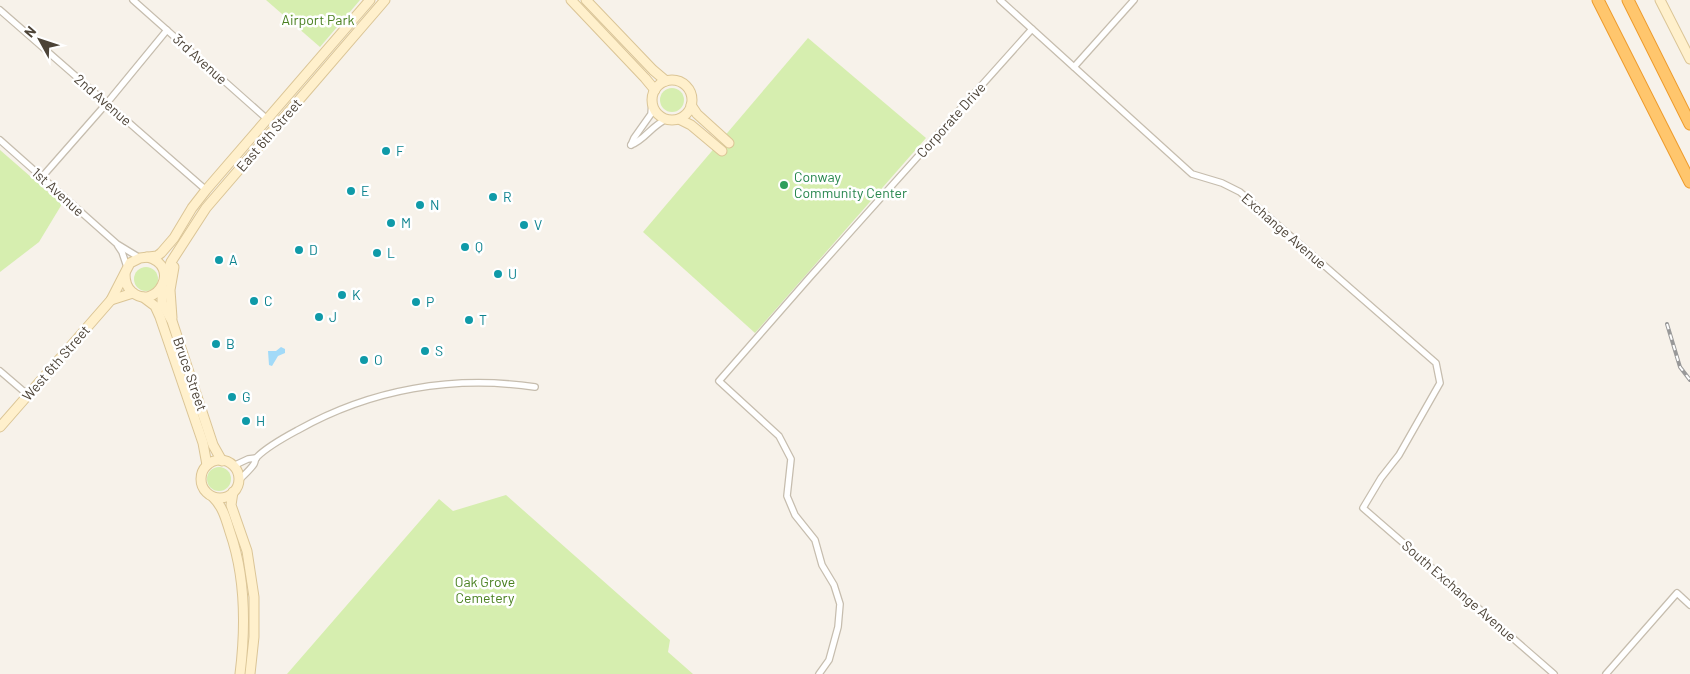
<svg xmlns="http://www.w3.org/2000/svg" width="1690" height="674" viewBox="0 0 1690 674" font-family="Barlow,sans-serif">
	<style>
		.green { fill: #d6eeaf }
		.water { fill: #a2daf8 }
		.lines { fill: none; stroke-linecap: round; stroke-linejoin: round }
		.street-casing { stroke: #c6bdae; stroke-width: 8 }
		.secondary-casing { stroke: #dbc596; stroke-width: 11 }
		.highway-casing { stroke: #ee9c2d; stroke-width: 13 }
		.street { stroke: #fff; stroke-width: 5.5 }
		.secondary { stroke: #fff0cc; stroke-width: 9 }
		.highway { stroke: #ffc66d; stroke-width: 11 }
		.rail-casing { stroke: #999; stroke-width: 4 }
		.rail { stroke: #fff; stroke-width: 2; stroke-dasharray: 5.5; stroke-linecap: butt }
		.culture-dot { fill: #0f9aa8; stroke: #fff; stroke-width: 2 }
		.leisure-dot { fill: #2e9e5b; stroke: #fff; stroke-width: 2 }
		.labels { text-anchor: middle; stroke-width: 5; stroke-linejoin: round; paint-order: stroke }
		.park-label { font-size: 14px; fill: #4a8021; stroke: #fff }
		.street-label { font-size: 14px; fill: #4c4337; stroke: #fff }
		.culture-label { font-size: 14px; fill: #0d838f; stroke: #fff; text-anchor: start }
		.leisure-label { font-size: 14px; fill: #27864d; stroke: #fff; text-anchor: start }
	</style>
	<rect width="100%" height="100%" fill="#f7f2ea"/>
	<g class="green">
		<path d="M266,0H360L320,47Z"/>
		<path d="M808,38L926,138L755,333L643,232Z"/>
		<circle cx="672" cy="100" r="12"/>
		<path d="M0,150L62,204L39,242L0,272Z"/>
		<circle cx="146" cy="279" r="12"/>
		<circle cx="219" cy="479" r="12"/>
		<path d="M506,495L670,640L668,652L693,674H287L439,499L453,511Z"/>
	</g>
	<path class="water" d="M281,347L285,349V353L278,356L272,366L269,365L268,351H276Z"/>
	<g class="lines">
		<g class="street-casing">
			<g id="street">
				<path d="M133,0L267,119"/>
				<path d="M1000,0L1192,174L1222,183L1240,192L1436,363L1440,383L1399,455L1381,478L1363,508L1554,674"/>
				<path d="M0,10L206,190"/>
				<path d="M1074,67L1134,0"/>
				<path d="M0,140L117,244L140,258"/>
				<path d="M631,145L634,138L651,114L652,102"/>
				<path d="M631,145C645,140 652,125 667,119"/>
				<path d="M42,177L107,103L167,30"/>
				<path d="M118,246L122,252L127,267"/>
				<path d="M0,371L28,395"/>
				<path d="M233,466L248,459L256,458"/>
				<path d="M238,481C243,476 250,470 254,464C256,460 254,461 257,457C268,446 285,437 298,430C371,389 453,375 535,387"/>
				<path d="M819,674L829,660L838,627L840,604L834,585L822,565L815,540L795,515L787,496L791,459L779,436L719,381L810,277L1032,29"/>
				<path d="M1606,674L1677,593L1690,605"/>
			</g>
		</g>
		<g class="secondary-casing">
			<g id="secondary">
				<path d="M571,0L645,78L655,90"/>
				<path d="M586,0L653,70L666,81"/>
				<path d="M1660,0L1690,59"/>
				<circle cx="672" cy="100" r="20"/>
				<path d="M691,105L697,114L729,143"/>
				<path d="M679,119L691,125L722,151"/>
				<path d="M125,274C125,281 126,287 132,292C156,312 183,266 147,257"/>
				<path d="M165,279L171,262L206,208L385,0"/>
				<path d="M162,287V303L172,321L213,445L222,461"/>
				<path d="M143,297L155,306L160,317L203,443L207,465"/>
				<path d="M111,300L133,293"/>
				<path d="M172,318L170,290L174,267"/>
				<path d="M0,427L111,300L130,263L140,258L157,256L161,253L174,238L192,208L206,190L370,0"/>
				<circle cx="220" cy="479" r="19"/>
				<path d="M233,492L231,505L247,551L254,597V637L250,674"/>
				<path d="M213,497C223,507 226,519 230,532C246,578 246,626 240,674"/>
			</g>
		</g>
		<g class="highway-casing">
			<g id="highway">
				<path d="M1598,0L1690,182"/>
				<path d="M1628,0L1690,124"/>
			</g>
		</g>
		<use href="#street" class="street"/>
		<use href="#secondary" class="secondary"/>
		<use href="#highway" class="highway"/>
		<g class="rail-casing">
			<path id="rail" d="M1667,324L1680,367L1690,380"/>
		</g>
		<use href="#rail" class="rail"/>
	</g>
	<g class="culture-dot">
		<circle cx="386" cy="151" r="5"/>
		<circle cx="351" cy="191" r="5"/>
		<circle cx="493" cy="197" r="5"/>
		<circle cx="420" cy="205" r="5"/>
		<circle cx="391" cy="223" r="5"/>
		<circle cx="524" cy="225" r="5"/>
		<circle cx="465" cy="247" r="5"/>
		<circle cx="299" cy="250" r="5"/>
		<circle cx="377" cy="253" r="5"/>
		<circle cx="219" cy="260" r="5"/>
		<circle cx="498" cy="274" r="5"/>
		<circle cx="342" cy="295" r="5"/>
		<circle cx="254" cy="301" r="5"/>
		<circle cx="416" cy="302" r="5"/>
		<circle cx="319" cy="317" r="5"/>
		<circle cx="469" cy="320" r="5"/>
		<circle cx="216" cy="344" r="5"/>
		<circle cx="425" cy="351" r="5"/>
		<circle cx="364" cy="360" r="5"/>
		<circle cx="232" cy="397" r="5"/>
		<circle cx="246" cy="421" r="5"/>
	</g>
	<circle class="leisure-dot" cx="784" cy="185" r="5"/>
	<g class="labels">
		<g class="park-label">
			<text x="318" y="25">Airport Park</text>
			<text x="485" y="587">Oak Grove<tspan x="485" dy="16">Cemetery</tspan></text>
		</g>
		<g class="street-label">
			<text transform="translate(200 59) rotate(42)" y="5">3rd Avenue</text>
			<text transform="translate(103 100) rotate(41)" y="5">2nd Avenue</text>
			<text transform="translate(951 120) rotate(-48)" y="5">Corporate Drive</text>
			<text transform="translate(269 135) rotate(-49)" y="5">East 6th Street</text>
			<text transform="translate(58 192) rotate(42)" y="5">1st Avenue</text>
			<text transform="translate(1284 231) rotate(41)" y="5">Exchange Avenue</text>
			<text transform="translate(56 363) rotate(-49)" y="5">West 6th Street</text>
			<text transform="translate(190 374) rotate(71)" y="5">Bruce Street</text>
			<text transform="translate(1459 591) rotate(41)" y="5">South Exchange Avenue</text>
		</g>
		<g class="culture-label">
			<text x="396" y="156">F</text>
			<text x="361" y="196">E</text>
			<text x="503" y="202">R</text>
			<text x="430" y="210">N</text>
			<text x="401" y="228">M</text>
			<text x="534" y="230">V</text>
			<text x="475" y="252">Q</text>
			<text x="309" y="255">D</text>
			<text x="387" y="258">L</text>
			<text x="229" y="265">A</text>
			<text x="508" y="279">U</text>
			<text x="352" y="300">K</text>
			<text x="264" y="306">C</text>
			<text x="426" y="307">P</text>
			<text x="329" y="322">J</text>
			<text x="479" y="325">T</text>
			<text x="226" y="349">B</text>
			<text x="435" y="356">S</text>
			<text x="374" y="365">O</text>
			<text x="242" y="402">G</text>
			<text x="256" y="426">H</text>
		</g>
		<g class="leisure-label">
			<text x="794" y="182">Conway<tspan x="794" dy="16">Community Center</tspan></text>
		</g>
	</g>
	<g transform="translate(40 40) rotate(310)" stroke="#ffffff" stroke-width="4" paint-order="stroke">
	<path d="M0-4L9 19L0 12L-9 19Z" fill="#4c4337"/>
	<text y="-8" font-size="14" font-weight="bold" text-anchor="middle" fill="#4c4337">N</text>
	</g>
</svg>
